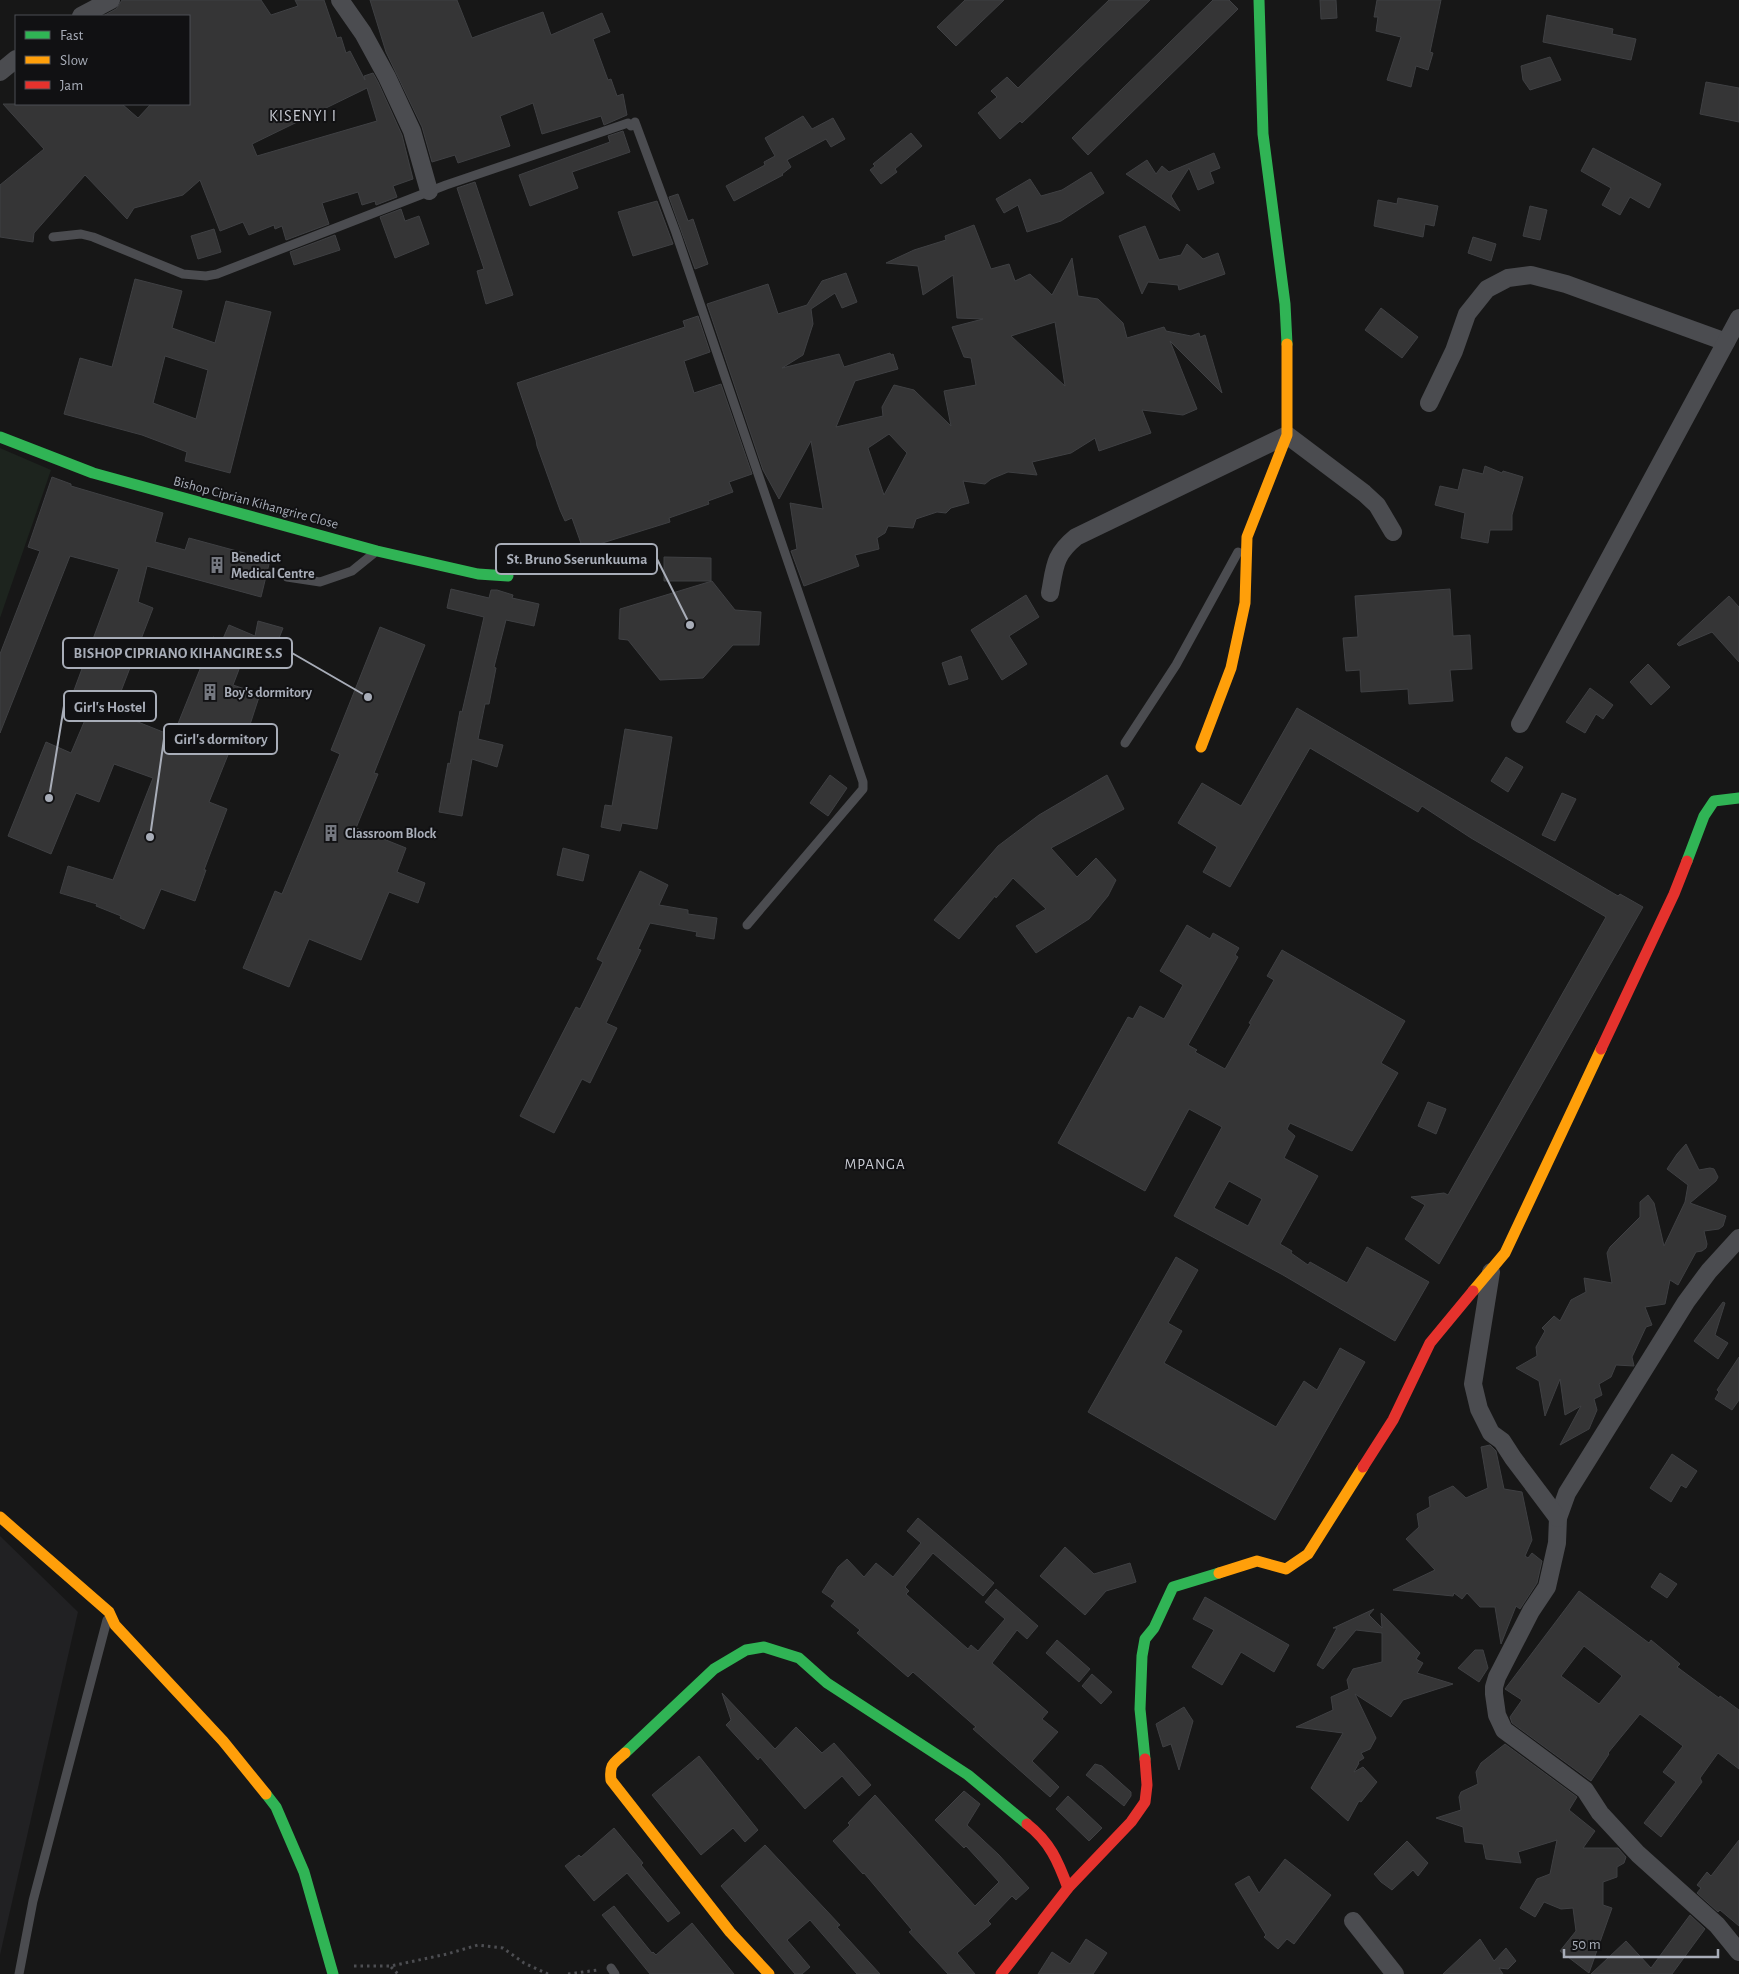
<svg xmlns="http://www.w3.org/2000/svg" width="1739" height="1974" viewBox="0 0 1739 1974" font-family="'Alegreya Sans',sans-serif">
	<style>
		.built { fill: #212123 }
		.green { fill: #1d241e }
		.building { fill: #353536; stroke: #3f4043; fill-rule: evenodd }
		.lines { fill: none; stroke-linecap: round; stroke-linejoin: round }
		.path { stroke: #4d4e52; stroke-width: 3; stroke-dasharray: 2.5 4; stroke-linecap: butt }
		.lane { stroke: #4b4c50; stroke-width: 9 }
		.street { stroke: #4b4c50; stroke-width: 18 }
		.fast { stroke: #30b455; stroke-width: 11 }
		.slow { stroke: #ff9f0a; stroke-width: 11 }
		.jam { stroke: #e5322d; stroke-width: 11 }
		.labels { text-anchor: middle; stroke-width: 4; stroke-linejoin: round; paint-order: stroke }
		.street-label { font-size: 14px; fill: #a8adb8; stroke: #111113 }
		.poi-label { font-size: 14px; font-weight: bold; fill: #a8adb8; stroke: #111113; text-anchor: start }
		.neighbourhood-label { font-size: 15px; letter-spacing: 1px; fill: #c9ccd4; stroke: #111113 }
		.quarter-label { font-size: 16px; letter-spacing: 1px; fill: #c9ccd4; stroke: #111113 }
		.leader { fill: none; stroke: #a8adb8; stroke-width: 2 }
		.callout-dot { fill: #a8adb8; stroke: #111113; stroke-width: 2 }
		.callout { fill: #111113; stroke: #a8adb8; stroke-width: 2 }
		.callout-label { font-size: 15px; text-anchor: middle; font-weight: bold; fill: #a8adb8 }
	</style>
	<rect width="100%" height="100%" fill="#171717"/>
	<path class="built" d="M0,1536L78,1612L0,1955Z"/>
	<path class="green" d="M0,448L51,470L0,618Z"/>
	<g class="building">
		<path d="M122,0H261L271,15L298,6L295,0H324L337,38L341,37L346,53L350,51L365,80L364,76L373,73L378,82L402,135L413,179L393,186L397,197L376,205L375,201L362,205L358,192L322,203L329,224L286,240L282,226L275,229L274,225L249,235L243,222L220,231L200,180L183,195L134,208L127,219L85,175L34,233L33,242L0,237V185L44,149L3,104H122L138,118L151,104H189V16H103L116,9ZM367,88L377,121L257,156L252,144Z"/>
		<path d="M370,0H457L472,38L543,12L551,35L602,13L610,32L593,39L608,80L611,79L617,96L623,94L627,115L604,125L601,116L542,134L533,103L500,116L510,146L458,163L455,155L432,162L422,127L386,52Z"/>
		<path d="M965,0H1004L956,46L937,27Z"/>
		<path d="M1109,0H1150L1022,123L1020,121L1000,139L978,113L997,97L991,91L1007,77L1018,88Z"/>
		<path d="M1213,0H1229L1238,9L1088,155L1072,138Z"/>
		<path d="M1320,0H1336L1337,18L1321,19Z"/>
		<path d="M1377,0H1441L1430,52L1433,53L1428,70L1416,66L1411,87L1387,80L1401,37L1376,31L1378,17H1374Z"/>
		<path d="M1547,15L1613,29L1612,34L1636,39L1631,60L1543,42Z"/>
		<path d="M1550,57L1561,80L1530,90L1523,80L1521,66Z"/>
		<path d="M1706,82L1739,88V122L1700,114Z"/>
		<path d="M803,116L812,129L833,118L845,139L831,147L826,139L787,160L791,167L782,174L783,175L734,201L726,186L765,165L764,162L775,156L765,138Z"/>
		<path d="M623,131L630,152L572,172L578,188L530,206L519,175L610,142L608,136Z"/>
		<path d="M911,133L922,146L895,169L897,172L881,184L870,170L875,166L873,164Z"/>
		<path d="M1593,148L1661,184L1649,208L1630,197L1620,215L1602,205L1611,188L1581,171Z"/>
		<path d="M1214,153L1220,168L1210,172L1214,183L1198,190L1189,168L1171,196L1180,211L1126,174L1147,160L1156,174L1162,166L1169,172Z"/>
		<path d="M1091,172L1104,193L1061,221L1027,232L1018,205L1004,213L996,199L1030,179L1041,196L1062,190Z"/>
		<path d="M475,182L513,295L486,304L477,271L484,269L457,188Z"/>
		<path d="M678,194L688,221L693,219L708,264L695,269L669,197Z"/>
		<path d="M1398,198L1438,206L1434,226L1425,224L1423,237L1374,226L1378,200L1397,204Z"/>
		<path d="M657,201L673,244L633,256L618,212Z"/>
		<path d="M1530,206L1547,210L1540,240L1523,236Z"/>
		<path d="M401,209L405,221L419,216L429,244L395,258L380,217Z"/>
		<path d="M974,225L991,269L1009,264L1015,281L1030,274L1052,295L1072,258L1078,296L1098,299L1123,323L1127,338L1164,327L1166,331L1191,336L1199,333L1200,337L1205,335L1222,393L1170,341L1197,409L1183,415L1142,410L1151,433L1099,451L1095,438L1071,453L1032,462L1037,475L1008,472L991,479L985,484L963,481L969,503L951,508L946,513L937,512L916,519L913,528L888,526L885,533L877,538L879,549L855,555L859,566L804,586L791,551L797,549L790,503L823,509L811,441L779,499L763,470L707,304L768,284L778,314L807,305L822,281L846,273L857,302L842,308L835,293L811,309L813,324L803,355L782,368L839,354L844,367L890,353L891,355L893,354L898,369L855,381L836,427L883,416L882,407L894,385L914,390L951,426L944,391L976,385L971,358L964,357L952,327L983,319L957,318L953,275L923,295L918,266L886,263L914,250L946,240L945,236ZM1055,322L1065,386L1011,336ZM889,434L907,453L884,495L868,448Z"/>
		<path d="M1145,226L1159,260L1181,255L1187,244L1203,259L1218,253L1225,274L1179,290L1178,285L1148,282L1142,294L1119,236Z"/>
		<path d="M214,229L221,252L198,259L191,236Z"/>
		<path d="M335,235L340,250L294,265L290,252Z"/>
		<path d="M1473,237L1496,244L1491,261L1468,253Z"/>
		<path d="M135,279L182,291L172,328L215,343L226,301L271,312L230,473L185,461L187,452L142,435L64,414L80,358L112,367ZM165,356L208,370L196,419L153,403Z"/>
		<path d="M1381,308L1418,337L1402,358L1365,330Z"/>
		<path d="M698,316L710,352L684,361L694,393L721,384L752,474L729,482L733,492L708,501L709,504L669,518L670,522L583,549L572,518L565,521L560,510L537,446L536,440L517,383L685,327L683,321Z"/>
		<path d="M1485,466L1502,473L1503,471L1523,477L1512,515V530H1490L1488,543L1461,538L1465,513L1435,505L1440,486L1458,490L1463,469L1483,474Z"/>
		<path d="M52,477L71,484V486L163,513L155,542L185,550L189,538L270,560L261,597L147,566L138,602L153,608L113,712L173,736L213,637L222,641L229,625L255,636L258,621L283,628L270,661L246,651L233,685L260,694L244,743L234,740L209,802L227,809L204,870H206L195,901L161,889L144,929L120,918L121,916L96,906L97,904L60,893L68,866L113,880L153,778L114,764L99,802L76,793L51,854L8,836L46,742L71,753L93,701L73,693L119,569L70,556L0,733V654L40,551L28,547Z"/>
		<path d="M664,557L711,558V581H664Z"/>
		<path d="M712,581L735,610L761,612L759,645H733L703,678L660,680L628,640L619,639L620,609Z"/>
		<path d="M451,589L489,598L491,590H497L513,595L512,598L539,604L534,626L506,620L494,667L496,668L489,704H485L478,739L503,745L497,767L472,759L462,816L439,812L448,763L450,764L460,711L462,712L484,617L447,608Z"/>
		<path d="M1450,589L1453,636L1470,635L1472,669L1450,670L1453,701L1409,704L1408,689L1361,692L1360,670L1346,671L1343,638L1358,637L1355,596Z"/>
		<path d="M1026,595L1039,617L1009,636L1027,664L1002,680L971,630Z"/>
		<path d="M1729,596L1739,607V662L1712,632L1679,646L1677,644Z"/>
		<path d="M380,627L425,645L374,773L378,774L356,828L406,848L397,872L425,883L418,903L389,892L361,960L309,939L289,987L243,968L275,891L282,894L340,754L331,750Z"/>
		<path d="M961,656L968,679L949,685L942,663Z"/>
		<path d="M1648,664L1670,687L1651,705L1630,682Z"/>
		<path d="M1590,688L1613,705L1603,719L1596,714L1585,733L1566,722Z"/>
		<path d="M1297,708L1618,896L1620,894L1643,907L1439,1264L1405,1239L1425,1205L1411,1197L1444,1193L1448,1195L1606,917L1471,838L1422,806L1418,812L1310,748L1230,887L1203,872L1217,847L1178,823L1202,783L1241,806Z"/>
		<path d="M625,729L672,737L657,829L622,823L620,831L601,827L605,805L612,806Z"/>
		<path d="M1506,757L1523,767L1508,792L1491,781Z"/>
		<path d="M830,775L847,788L828,816L810,803Z"/>
		<path d="M1107,775L1124,809L1051,848L1077,877L1096,858L1116,880L1108,896L1089,919L1036,953L1016,926L1046,909L1013,878L996,898L995,896L959,939L934,920L998,846L1039,815Z"/>
		<path d="M1562,793L1576,799L1555,841L1542,835Z"/>
		<path d="M563,848L589,855L583,881L557,875Z"/>
		<path d="M640,871L668,885L659,905L688,910V914L717,918L714,939L696,936L697,932L650,923L638,949L641,950L606,1023L617,1028L590,1083L582,1079L554,1133L520,1116L576,1007L580,1009L603,962L597,959Z"/>
		<path d="M1187,925L1210,939L1213,933L1239,948L1235,955L1238,957L1188,1045L1197,1050L1195,1052L1225,1069L1251,1024L1249,1023L1274,980L1267,976L1282,950L1405,1021L1381,1063L1398,1073L1352,1151L1290,1123L1287,1129L1295,1136L1284,1158L1318,1176L1280,1244L1292,1251L1291,1253L1308,1265L1310,1262L1347,1283L1367,1247L1429,1282L1395,1341L1283,1275L1174,1216L1222,1127L1189,1109L1145,1191L1058,1143L1128,1017L1133,1019L1140,1006L1164,1019L1183,985L1160,971ZM1229,1181L1262,1199L1248,1226L1214,1208Z"/>
		<path d="M1428,1102L1446,1109L1436,1134L1418,1126Z"/>
		<path d="M1686,1144L1699,1170L1710,1168L1714,1169L1718,1177L1716,1181L1690,1203L1726,1216L1723,1226L1719,1229L1704,1231L1707,1244L1706,1248L1702,1251L1696,1252L1678,1285L1670,1280L1665,1304L1645,1307L1652,1325L1646,1327L1632,1357L1634,1366L1616,1365L1611,1377L1599,1384L1602,1395L1594,1399L1597,1410L1589,1429L1560,1445L1581,1406L1565,1415L1560,1379L1545,1416L1539,1381L1516,1368L1537,1356L1536,1347L1545,1331L1542,1328L1554,1316L1560,1321L1571,1300L1586,1292L1584,1278L1612,1283L1607,1253L1610,1247L1640,1217V1202L1648,1195L1654,1203L1664,1246L1685,1202L1688,1185L1667,1169L1677,1154Z"/>
		<path d="M1176,1257L1198,1270L1168,1323L1182,1331L1164,1363L1276,1427L1304,1381L1317,1390L1340,1348L1365,1362L1275,1520L1088,1412Z"/>
		<path d="M1723,1302L1725,1303L1715,1335L1728,1343L1718,1359L1694,1341Z"/>
		<path d="M1739,1357V1400L1732,1410L1715,1399L1719,1392L1717,1390Z"/>
		<path d="M1490,1445L1496,1451L1504,1489L1522,1492L1532,1540L1525,1556L1528,1558L1532,1553L1542,1561L1537,1583L1520,1609L1516,1606L1501,1644L1495,1607H1480L1467,1593L1462,1599L1454,1593L1453,1596L1393,1590L1435,1570L1406,1539L1419,1527L1417,1514L1430,1507L1429,1497L1453,1486L1466,1498L1488,1488L1481,1447Z"/>
		<path d="M1672,1454L1697,1471L1686,1488L1681,1485L1671,1502L1650,1488Z"/>
		<path d="M918,1518L994,1583L983,1596L933,1553L905,1587L909,1591L906,1594L968,1649L971,1645L978,1651L1005,1619L985,1602L996,1589L1038,1626L1027,1639L1017,1630L992,1663L1048,1712L1042,1719L1058,1732L1032,1761L1059,1787L1050,1797L973,1729L976,1727L913,1672L908,1677L857,1633L860,1630L831,1606L835,1601L822,1592L838,1567L847,1559L864,1577L876,1563L893,1577L921,1543L907,1531Z"/>
		<path d="M1065,1547L1094,1574L1130,1563L1136,1582L1106,1591L1085,1615L1040,1576Z"/>
		<path d="M1660,1573L1677,1584L1667,1598L1651,1587Z"/>
		<path d="M1579,1591L1649,1643L1651,1640L1680,1664L1677,1667L1719,1698L1720,1696L1739,1710V1769L1718,1753L1700,1778L1702,1782L1661,1837L1644,1823L1676,1782L1663,1772L1683,1746L1640,1714L1608,1753L1609,1754L1591,1781L1512,1723L1510,1717L1522,1700L1505,1689ZM1584,1646L1622,1676L1599,1704L1561,1676Z"/>
		<path d="M1205,1597L1289,1645L1274,1672L1241,1652L1222,1685L1192,1667L1214,1630L1193,1619Z"/>
		<path d="M1374,1609L1369,1615L1382,1628L1381,1613L1420,1653L1416,1659L1423,1663L1417,1673L1453,1684L1403,1700L1391,1717L1355,1694L1376,1738L1370,1749L1361,1753L1364,1758L1358,1762L1359,1763L1354,1772L1363,1767L1377,1782L1361,1802L1359,1801L1348,1821L1311,1788L1343,1733L1296,1727L1333,1710L1331,1697L1349,1689L1347,1680L1353,1669L1382,1662V1633L1356,1630L1323,1669L1317,1665L1337,1628H1333Z"/>
		<path d="M1057,1640L1090,1669L1079,1682L1046,1653Z"/>
		<path d="M1475,1650H1483L1488,1668L1479,1682L1458,1668Z"/>
		<path d="M1092,1674L1112,1692L1101,1704L1082,1686Z"/>
		<path d="M722,1693L775,1749L796,1727L822,1753L834,1743L871,1785L859,1796L842,1776L805,1809L760,1757L758,1760L726,1725L731,1720Z"/>
		<path d="M1184,1707L1193,1721L1179,1770L1171,1744L1163,1747L1156,1724Z"/>
		<path d="M1505,1744L1577,1797L1569,1810L1595,1831L1583,1848H1618L1626,1857L1624,1863L1617,1867V1877L1603,1882V1905L1612,1908L1589,1973L1560,1951L1576,1931L1573,1908L1561,1909L1544,1902L1535,1917L1520,1908L1537,1879L1550,1874L1557,1840L1518,1852L1521,1863L1486,1859L1483,1844L1465,1842L1463,1827L1436,1818L1461,1810L1459,1797L1461,1792L1478,1784L1476,1772L1481,1763Z"/>
		<path d="M699,1756L758,1830L745,1842L733,1828L701,1855L652,1795Z"/>
		<path d="M1095,1764L1102,1766L1131,1792V1796L1124,1806L1086,1775Z"/>
		<path d="M964,1791L980,1804L967,1825L999,1855L1029,1888L1016,1900L1012,1896L988,1921L991,1924L957,1953L975,1974H948L909,1932L912,1930L864,1873L863,1874L833,1841L850,1825L848,1823L875,1795L975,1906L999,1882L966,1846L964,1848L935,1820Z"/>
		<path d="M1068,1796L1102,1828L1089,1841L1056,1809Z"/>
		<path d="M614,1828L643,1863L641,1865L680,1913L668,1922L627,1873L594,1901L565,1866L579,1855L581,1857Z"/>
		<path d="M1739,1840V1926L1720,1910L1718,1912L1697,1893L1701,1888L1697,1885L1707,1872L1711,1876Z"/>
		<path d="M1407,1841L1428,1863L1418,1876L1413,1870L1392,1890L1381,1882L1374,1874Z"/>
		<path d="M765,1845L840,1925L837,1927L880,1974H857L810,1920L787,1940L810,1967L802,1974H795L721,1886Z"/>
		<path d="M1285,1859L1331,1895L1294,1944L1287,1939L1278,1949L1264,1937L1266,1935L1235,1884L1249,1876L1259,1893Z"/>
		<path d="M614,1906L652,1953L653,1952L656,1955L692,1923L734,1974H650L602,1915Z"/>
		<path d="M1690,1915L1705,1929L1672,1974H1591L1626,1941L1651,1968Z"/>
		<path d="M1086,1939L1107,1953L1093,1974H1038L1052,1952L1070,1964Z"/>
		<path d="M1480,1939L1494,1961L1506,1948L1516,1961L1508,1969L1499,1968L1503,1974H1443Z"/>
	</g>
	<g class="lines">
		<g class="path">
			<path d="M354,1966H391L447,1954L478,1945L503,1948L524,1963L548,1974"/>
			<path d="M391,1967L398,1974"/>
			<path d="M568,1974L598,1970"/>
		</g>
		<g class="lane">
			<path d="M53,237L81,234L93,237L183,274L206,276L217,274L446,185L628,123L631,126L635,122L676,233L863,782V789L747,925"/>
			<path d="M287,577L320,582L352,571L373,554"/>
			<path d="M1125,743L1176,665L1238,552"/>
			<path d="M611,1968L615,1974"/>
			<path d="M19,1974L33,1901L107,1620"/>
		</g>
		<g class="street">
			<path d="M340,0L363,33L387,77L412,131L429,191"/>
			<path d="M81,16L111,0"/>
			<path d="M0,72L16,59"/>
			<path d="M1429,403L1454,351L1467,314L1487,289L1508,278L1531,275L1566,284L1726,342"/>
			<path d="M1050,593C1055,566 1054,555 1076,537L1287,435L1364,493L1377,505L1393,532"/>
			<path d="M1520,724L1739,318"/>
			<path d="M1739,1238L1709,1271L1686,1302L1567,1493L1558,1518L1557,1543L1547,1587L1531,1611L1497,1677L1494,1687V1694L1497,1715L1504,1730L1585,1790L1600,1813L1638,1854L1717,1925L1739,1952"/>
			<path d="M1491,1272L1473,1384L1479,1409L1491,1433L1502,1441L1513,1458L1558,1518"/>
			<path d="M1353,1921L1395,1974"/>
		</g>
		<g class="fast">
			<path d="M1259,0L1263,134L1285,304L1287,344"/>
			<path d="M0,437L93,473L377,551L478,574L508,576"/>
			<path d="M1687,861L1704,816L1714,801L1739,798"/>
			<path d="M625,1753L714,1669L746,1650L764,1647L799,1658L827,1683L968,1775L1027,1824"/>
			<path d="M1145,1759L1140,1709L1142,1656L1145,1639L1154,1628L1173,1587L1219,1573"/>
			<path d="M266,1794L276,1807L304,1872L333,1974"/>
		</g>
		<g class="slow">
			<path d="M1201,747L1231,668L1245,603L1247,537L1287,435V344"/>
			<path d="M1473,1291L1505,1253L1601,1049"/>
			<path d="M0,1517L109,1612L115,1625L223,1741L266,1794"/>
			<path d="M1219,1573L1257,1561L1286,1569L1308,1554L1363,1467"/>
			<path d="M625,1753C614,1763 609,1764 611,1780L730,1932L769,1974"/>
		</g>
		<g class="jam">
			<path d="M1601,1049L1674,894L1687,861"/>
			<path d="M1363,1467L1393,1420L1430,1343L1473,1291"/>
			<path d="M1027,1824C1050,1842 1058,1861 1068,1888"/>
			<path d="M1001,1974L1068,1888L1131,1822L1145,1802L1147,1785L1145,1759"/>
		</g>
	</g>
	<defs>
		<g id="building-bare" transform="scale(1.35)"><path d="M-4-6H4V6H1V3H-1V6H-4ZM-2.5-4.3h1.7v1.8h-1.7ZM.8-4.3h1.7v1.8H.8ZM-2.5-1h1.7V.8h-1.7ZM.8-1h1.7V.8H.8Z" fill="#757880" stroke="#111113" stroke-width="2.5" paint-order="stroke"/></g>
	</defs>
	<g fill-rule="evenodd">
		<use href="#building-bare" x="217" y="565"/>
		<use href="#building-bare" x="210" y="692"/>
		<use href="#building-bare" x="331" y="833"/>
	</g>
	<g class="labels">
		<g class="street-label">
			<text transform="translate(256 502) rotate(15)" y="5">Bishop Ciprian Kihangrire Close</text>
		</g>
		<g class="poi-label">
			<text x="231" y="562">Benedict<tspan x="231" dy="16">Medical Centre</tspan></text>
			<text x="224" y="697">Boy's dormitory</text>
			<text x="345" y="838">Classroom Block</text>
		</g>
		<g class="neighbourhood-label">
			<text x="875" y="1169">MPANGA</text>
		</g>
		<g class="quarter-label">
			<text x="303" y="121">KISENYI I</text>
		</g>
	</g>
	<path class="leader" d="M690 625L657 559M368 697L292 653M49 798L64 706M150 837L164 739"/>
	<g class="callout-dot">
		<circle cx="690" cy="625" r="5"/>
		<circle cx="368" cy="697" r="5"/>
		<circle cx="49" cy="798" r="5"/>
		<circle cx="150" cy="837" r="5"/>
	</g>
	<g class="callout">
		<rect x="496" y="544" width="161" height="30" rx="5"/>
		<rect x="63" y="638" width="229" height="30" rx="5"/>
		<rect x="64" y="691" width="92" height="30" rx="5"/>
		<rect x="164" y="724" width="113" height="30" rx="5"/>
	</g>
	<g class="callout-label">
		<text x="577" y="564">St. Bruno Sserunkuuma</text>
		<text x="178" y="658">BISHOP CIPRIANO KIHANGIRE S.S</text>
		<text x="110" y="712">Girl's Hostel</text>
		<text x="221" y="744">Girl's dormitory</text>
	</g>
	<rect x="15" y="15" width="175" height="90" fill="#111113" stroke="#4d4f55"/>
	<rect x="25" y="31" width="25" height="8" fill="#30b455" stroke="#4d4f55"/>
	<text x="60" y="40" font-size="15" fill="#a8adb8">Fast</text>
	<rect x="25" y="56" width="25" height="8" fill="#ff9f0a" stroke="#4d4f55"/>
	<text x="60" y="65" font-size="15" fill="#a8adb8">Slow</text>
	<rect x="25" y="81" width="25" height="8" fill="#e5322d" stroke="#4d4f55"/>
	<text x="60" y="90" font-size="15" fill="#a8adb8">Jam</text>
	<path d="M1564 1949v8h154v-8" fill="none" stroke="#a8adb8" stroke-width="2.5"/>
	<text x="1572" y="1949" font-size="15" fill="#a8adb8" stroke="#111113" stroke-width="4" paint-order="stroke">50 m</text>
</svg>
